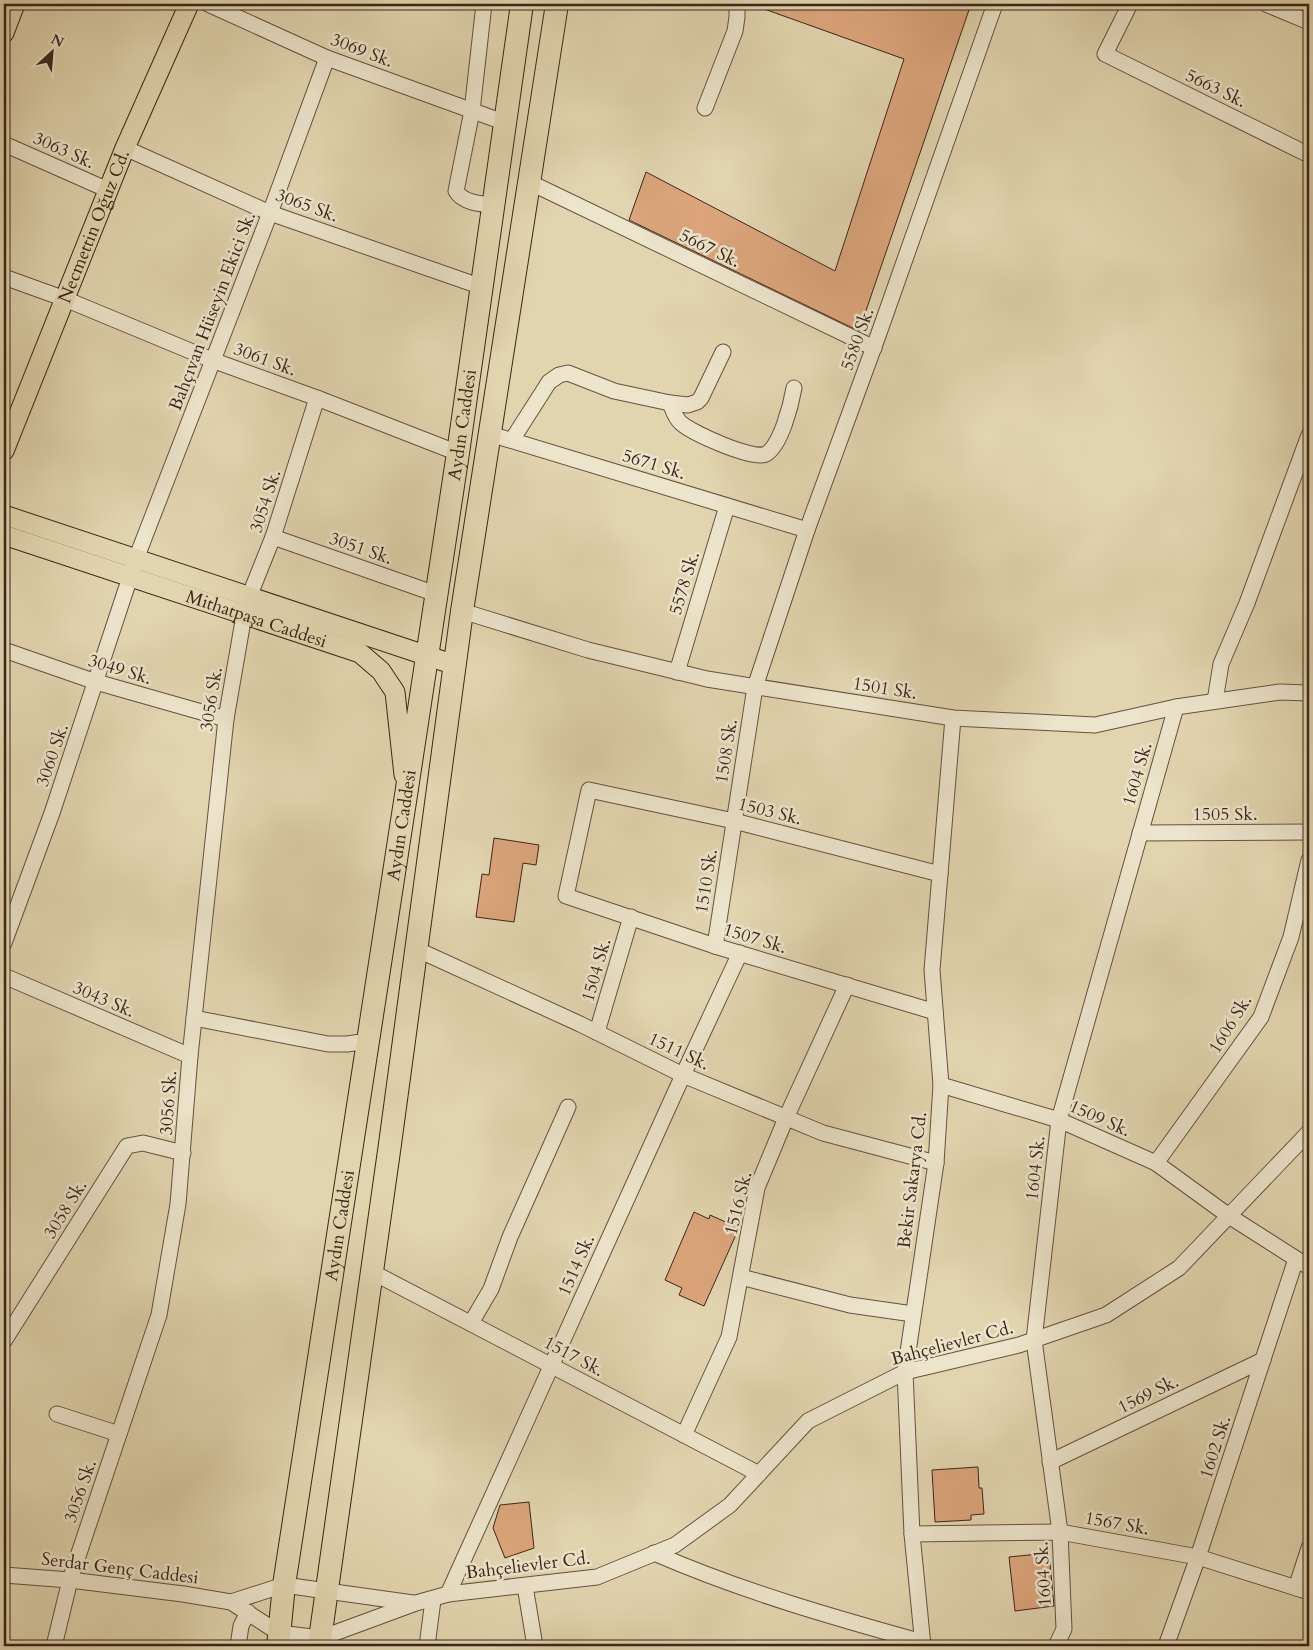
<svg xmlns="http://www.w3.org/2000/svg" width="1313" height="1650" viewBox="0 0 1313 1650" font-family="Cardo,serif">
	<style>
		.building { fill: #dca57c; stroke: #3a261a }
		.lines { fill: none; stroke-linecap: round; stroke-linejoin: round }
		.minor-casing { stroke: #64523f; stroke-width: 17 }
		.major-casing { stroke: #3a261a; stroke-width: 21 }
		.highway-casing { stroke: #3a261a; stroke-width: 24 }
		.minor { stroke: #ece4cb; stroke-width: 15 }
		.major { stroke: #e1d5af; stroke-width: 19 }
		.highway { stroke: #e1d5af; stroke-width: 22 }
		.labels { text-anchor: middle; stroke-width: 5; stroke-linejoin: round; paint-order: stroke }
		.street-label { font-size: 18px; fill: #3a261a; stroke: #ece4cb }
	</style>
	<rect width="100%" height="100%" fill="#e1d5af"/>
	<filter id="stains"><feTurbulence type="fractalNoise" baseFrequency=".004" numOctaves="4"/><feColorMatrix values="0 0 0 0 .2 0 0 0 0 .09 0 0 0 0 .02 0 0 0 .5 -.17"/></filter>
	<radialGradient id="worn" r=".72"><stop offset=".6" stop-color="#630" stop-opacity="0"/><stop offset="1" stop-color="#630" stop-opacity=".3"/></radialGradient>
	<g class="building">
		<path d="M753,4H971L859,331L629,220L646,172L835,271L904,59L753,5Z"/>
		<path d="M494,838L539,845L536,865L523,863L514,922L476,917L482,874L489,875Z"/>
		<path d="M694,1212L709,1219L710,1215L739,1228L704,1306L679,1295L682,1288L665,1280Z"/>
		<path d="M978,1467L979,1488H982L984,1514L971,1515V1520L935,1522L932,1470Z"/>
		<path d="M529,1502L534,1548L505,1558L493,1528L500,1505Z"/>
		<path d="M1049,1553L1054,1606L1015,1611L1009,1557Z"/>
	</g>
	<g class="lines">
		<g class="minor-casing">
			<g id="minor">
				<path d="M208,4L327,58L506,123"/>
				<path d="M484,4L472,111L456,191C463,203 481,204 494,205"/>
				<path d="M1130,4L1105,54L1309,155"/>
				<path d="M1266,4L1309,22"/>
				<path d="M705,108L735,31L737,17V4"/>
				<path d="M4,144L108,190"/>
				<path d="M125,148L270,213L482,287"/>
				<path d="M529,182L874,348"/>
				<path d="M4,277L65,299L212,360L317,398L458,453"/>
				<path d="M670,403C673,410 675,418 681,423C692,433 754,461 766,454C781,445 791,405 794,388"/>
				<path d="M490,434L807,530"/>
				<path d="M512,440L549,382L559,375L568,373L614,391L670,403L688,405L697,402L701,398L723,352"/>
				<path d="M273,537L436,594"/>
				<path d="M462,611L588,650L707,679L953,718L1095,725L1176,707L1280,692L1309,693"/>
				<path d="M4,650L96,682L226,719"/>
				<path d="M677,672L727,506"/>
				<path d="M1215,701L1221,664L1247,603L1309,435"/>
				<path d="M1140,833L1309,832"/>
				<path d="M4,943L52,813L136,559L270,213L327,58"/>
				<path d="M715,946L755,687L807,530L879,333L995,4"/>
				<path d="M416,949L580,1024L683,1075L823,1133L936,1163"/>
				<path d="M4,976L190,1056"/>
				<path d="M935,1012L715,946L566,896L589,790L734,821L940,874"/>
				<path d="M194,1018L328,1044H347L368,1041"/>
				<path d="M597,1032L631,917"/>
				<path d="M941,1085L1059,1120L1156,1163L1229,1216L1309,1267"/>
				<path d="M1156,1163L1261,1017L1291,937L1309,860"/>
				<path d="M372,1272L759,1474"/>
				<path d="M741,1277L850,1305L913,1314"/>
				<path d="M471,1323L491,1289L510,1237L568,1107"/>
				<path d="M4,1341L127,1146L143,1143L183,1153"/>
				<path d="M57,1414L119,1434"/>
				<path d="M684,1435L729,1337L757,1188L786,1118L847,985"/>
				<path d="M1050,1462L1263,1360"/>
				<path d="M912,1534L1060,1532L1198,1557L1309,1592"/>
				<path d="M654,1553C741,1591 832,1617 922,1642"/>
				<path d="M4,1575L70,1580L183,1594L231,1602L279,1633L321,1638L416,1603L448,1594L597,1577L675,1545L730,1505L808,1421L905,1372L1019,1345L1106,1315L1179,1268L1309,1132"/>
				<path d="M525,1586L535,1646"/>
				<path d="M1296,1588L1309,1548"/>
				<path d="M448,1594L683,1075L740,953"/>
				<path d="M231,1602L284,1585L413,1603"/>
				<path d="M54,1646L70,1580L159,1315L178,1204L190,1056L226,719L244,615L249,597L273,537L317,398"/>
				<path d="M238,1646L241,1626L248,1612"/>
				<path d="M427,1646L433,1600"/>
				<path d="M923,1646L912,1534L905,1372L936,1163L941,1085L932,970L953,718"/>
				<path d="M1056,1646L1064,1629L1060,1532L1034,1340L1059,1120L1176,707"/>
				<path d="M1166,1646L1198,1557L1296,1259"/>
			</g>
		</g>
		<g class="major-casing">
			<g id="major">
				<path d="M4,33L15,4"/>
				<path id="s1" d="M4,451L125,148L189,4"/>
				<path d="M4,515L455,665"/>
				<path id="s2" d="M4,535L360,653L381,671L395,692L404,775"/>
			</g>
		</g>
		<g class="highway-casing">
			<g id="highway">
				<path id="s3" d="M278,1646L284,1585L406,795L458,453L522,4"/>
				<path d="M319,1646L390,1144L462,611L557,4"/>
			</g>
		</g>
		<use href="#minor" class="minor"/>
		<use href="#major" class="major"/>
		<use href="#highway" class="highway"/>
	</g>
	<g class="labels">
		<g class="street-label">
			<text transform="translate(362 50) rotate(21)" y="6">3069 Sk.</text>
			<text transform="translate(1216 88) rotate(26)" y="6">5663 Sk.</text>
			<text transform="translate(64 150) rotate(24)" y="6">3063 Sk.</text>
			<text transform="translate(307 205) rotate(20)" y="6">3065 Sk.</text>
			<text dy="6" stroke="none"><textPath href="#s1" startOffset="242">Necmettin Oğuz Cd.</textPath></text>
			<text transform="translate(710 248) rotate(26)" y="6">5667 Sk.</text>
			<text transform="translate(212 311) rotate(-69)" y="6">Bahçıvan Hüseyin Ekici Sk.</text>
			<text transform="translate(857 339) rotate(-70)" y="6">5580 Sk.</text>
			<text transform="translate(265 359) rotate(20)" y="6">3061 Sk.</text>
			<text dy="6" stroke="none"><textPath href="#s3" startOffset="1235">Aydın Caddesi</textPath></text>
			<text transform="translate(654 464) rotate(17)" y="6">5671 Sk.</text>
			<text transform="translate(265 501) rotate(-72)" y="6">3054 Sk.</text>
			<text transform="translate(361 548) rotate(19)" y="6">3051 Sk.</text>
			<text transform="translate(684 583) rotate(-73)" y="6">5578 Sk.</text>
			<text dy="6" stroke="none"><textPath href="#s2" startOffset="266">Mithatpaşa Caddesi</textPath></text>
			<text transform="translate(120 669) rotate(17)" y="6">3049 Sk.</text>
			<text transform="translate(885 688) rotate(9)" y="6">1501 Sk.</text>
			<text transform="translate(211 699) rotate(-81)" y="6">3056 Sk.</text>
			<text transform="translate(726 751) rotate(-81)" y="6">1508 Sk.</text>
			<text transform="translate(52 755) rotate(-71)" y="6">3060 Sk.</text>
			<text transform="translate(1137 774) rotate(-74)" y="6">1604 Sk.</text>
			<text transform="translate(770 811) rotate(14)" y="6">1503 Sk.</text>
			<text x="1225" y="820">1505 Sk.</text>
			<text dy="6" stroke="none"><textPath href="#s3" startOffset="830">Aydın Caddesi</textPath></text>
			<text transform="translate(706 881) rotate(-81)" y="6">1510 Sk.</text>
			<text transform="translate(755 938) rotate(17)" y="6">1507 Sk.</text>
			<text transform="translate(596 970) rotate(-74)" y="6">1504 Sk.</text>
			<text transform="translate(104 999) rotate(23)" y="6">3043 Sk.</text>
			<text transform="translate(1230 1024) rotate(-58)" y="6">1606 Sk.</text>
			<text transform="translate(679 1051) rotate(25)" y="6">1511 Sk.</text>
			<text transform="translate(168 1103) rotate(-86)" y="6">3056 Sk.</text>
			<text transform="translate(1100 1118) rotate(24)" y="6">1509 Sk.</text>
			<text transform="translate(1035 1168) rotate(-84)" y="6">1604 Sk.</text>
			<text transform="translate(912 1180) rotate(-83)" y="6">Bekir Sakarya Cd.</text>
			<text transform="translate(738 1203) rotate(-76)" y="6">1516 Sk.</text>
			<text transform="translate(65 1209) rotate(-58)" y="6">3058 Sk.</text>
			<text dy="6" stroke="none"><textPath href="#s3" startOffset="425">Aydın Caddesi</textPath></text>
			<text transform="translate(576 1265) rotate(-66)" y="6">1514 Sk.</text>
			<text transform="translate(952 1343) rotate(-15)" y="6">Bahçelievler Cd.</text>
			<text transform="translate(574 1356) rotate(28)" y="6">1517 Sk.</text>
			<text transform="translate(1148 1394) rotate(-26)" y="6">1569 Sk.</text>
			<text transform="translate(1215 1447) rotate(-72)" y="6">1602 Sk.</text>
			<text transform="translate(80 1491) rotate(-71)" y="6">3056 Sk.</text>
			<text transform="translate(1117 1523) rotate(10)" y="6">1567 Sk.</text>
			<text transform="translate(528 1565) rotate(-7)" y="6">Bahçelievler Cd.</text>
			<text transform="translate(120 1568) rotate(7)" y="6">Serdar Genç Caddesi</text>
			<text transform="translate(1043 1574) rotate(-93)" y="6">1604 Sk.</text>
		</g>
	</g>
	<rect width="1313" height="1650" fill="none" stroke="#e1d5af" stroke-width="20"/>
	<rect x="5" y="5" width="1303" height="1640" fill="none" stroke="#3a261a" stroke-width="2.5"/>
	<rect x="10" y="10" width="1293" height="1630" fill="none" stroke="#3a261a"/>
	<g transform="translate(52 52) rotate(26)" stroke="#ece4cb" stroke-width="4" paint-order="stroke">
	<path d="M0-4L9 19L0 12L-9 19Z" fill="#3a261a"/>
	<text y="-8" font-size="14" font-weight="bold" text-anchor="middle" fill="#3a261a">N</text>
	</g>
	<rect width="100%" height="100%" filter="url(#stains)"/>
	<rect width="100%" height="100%" fill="url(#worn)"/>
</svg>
